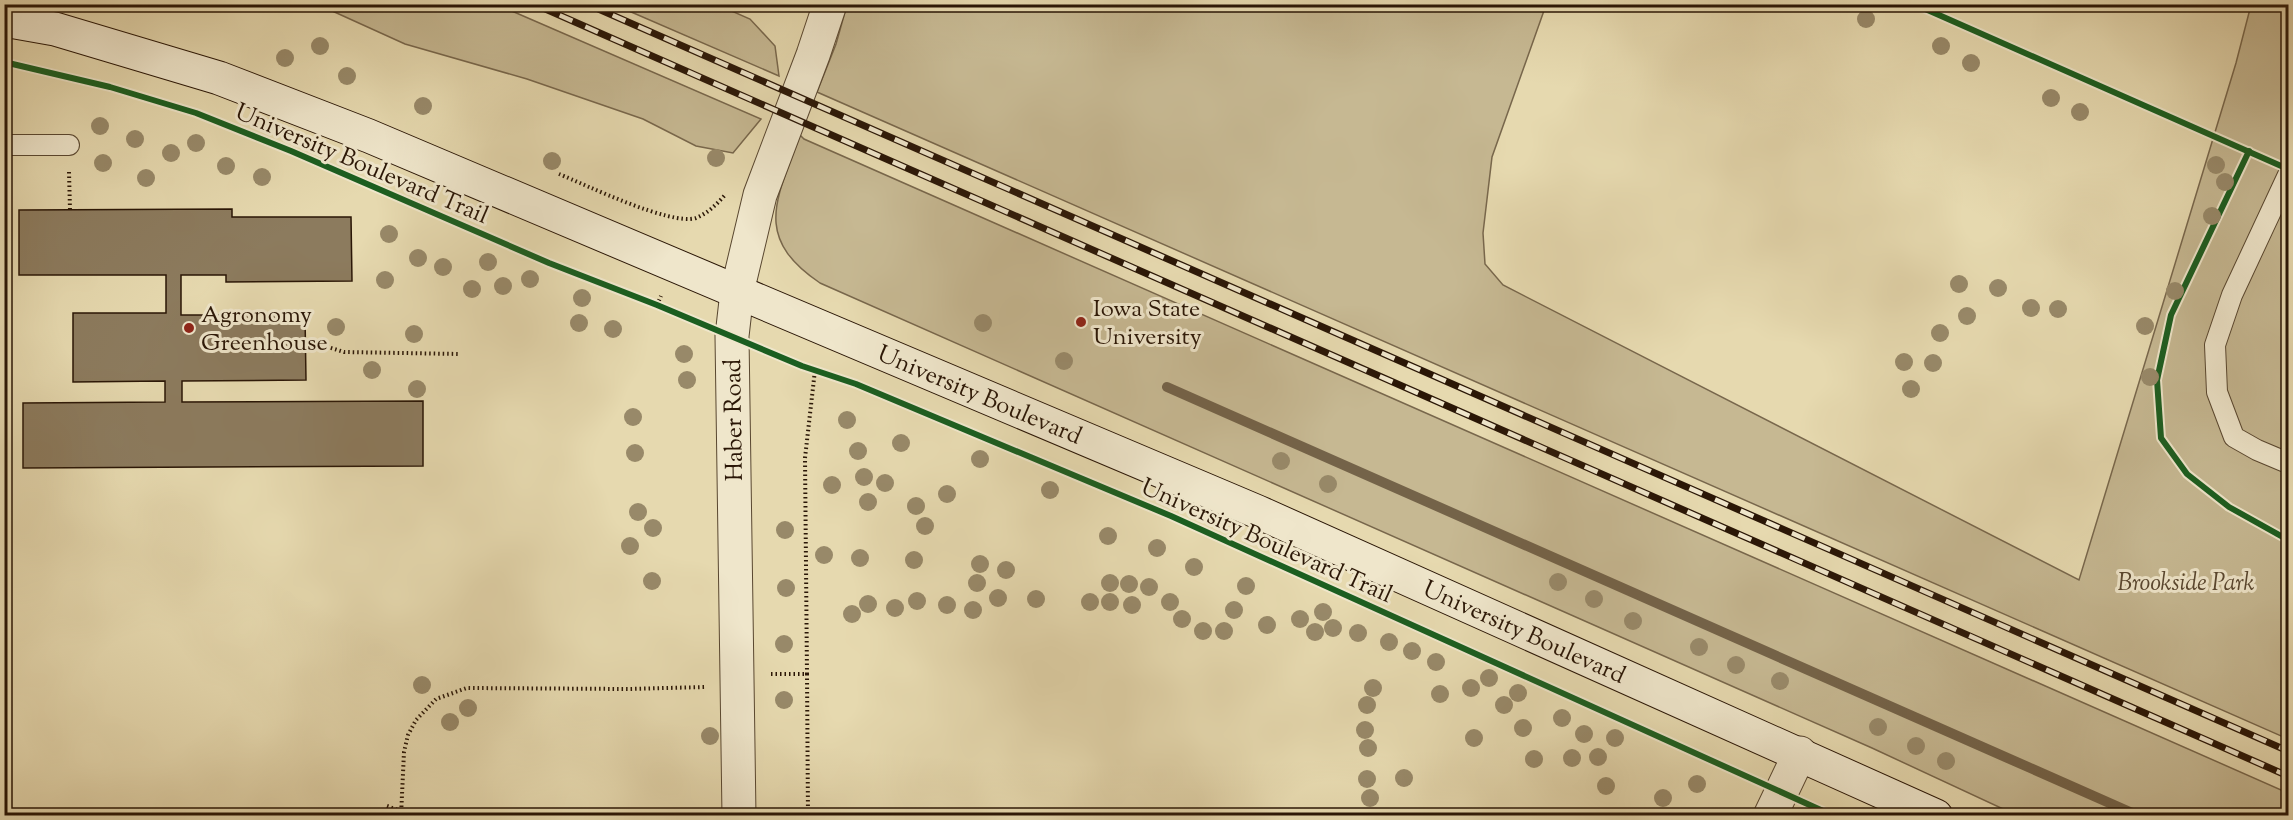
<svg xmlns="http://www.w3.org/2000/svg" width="2293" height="820" viewBox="0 0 2293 820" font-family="'Sorts Mill Goudy',serif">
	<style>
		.green { fill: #c6b892; stroke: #78674c; stroke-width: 1.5 }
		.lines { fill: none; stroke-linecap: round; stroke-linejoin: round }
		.stream { stroke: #746349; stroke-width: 10 }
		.building { fill: #8c7b5e; stroke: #2a1606; stroke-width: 1.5 }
		.service-casing { stroke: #594730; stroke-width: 22 }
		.minor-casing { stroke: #594730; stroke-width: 35 }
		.secondary-casing { stroke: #2a1606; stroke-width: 35 }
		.path { stroke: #2a1606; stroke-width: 4; stroke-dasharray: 1.5 3; stroke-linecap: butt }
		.service { stroke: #efe6cb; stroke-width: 20 }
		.minor { stroke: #efe6cb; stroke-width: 33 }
		.secondary { stroke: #efe6cb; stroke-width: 33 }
		.rail-casing { stroke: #2a1606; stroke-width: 7 }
		.rail { stroke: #efe6cb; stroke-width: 4.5; stroke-dasharray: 14; stroke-linecap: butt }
		.cycleway-casing { stroke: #efe6cb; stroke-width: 10 }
		.cycleway { stroke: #1b5e20; stroke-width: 6 }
		.tree { fill: #988969 }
		.poi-dot { fill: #8f2418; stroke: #efe6cb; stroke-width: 2 }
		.labels { text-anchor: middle; stroke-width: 6; stroke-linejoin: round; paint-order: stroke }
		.street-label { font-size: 24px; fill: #2a1606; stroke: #efe6cb }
		.poi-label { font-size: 24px; fill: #2a1606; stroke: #efe6cb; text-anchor: start }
		.park-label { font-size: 24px; font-style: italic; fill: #594730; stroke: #efe6cb }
	</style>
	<rect width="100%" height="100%" fill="#e6d9af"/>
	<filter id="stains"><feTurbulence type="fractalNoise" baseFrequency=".00333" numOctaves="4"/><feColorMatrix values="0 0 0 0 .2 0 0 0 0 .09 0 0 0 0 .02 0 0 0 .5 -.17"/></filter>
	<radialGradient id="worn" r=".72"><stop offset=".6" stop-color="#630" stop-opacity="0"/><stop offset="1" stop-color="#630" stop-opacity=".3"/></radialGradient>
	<g class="green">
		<path d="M319,5H498L761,119L733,153L696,146L643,119L527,79L405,44Z"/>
		<path d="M615,5H718L750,19L775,46L779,76Z"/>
		<path d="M847,5H1546L1492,157L1483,233L1485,264L1503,285L2079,580L2236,63L2251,5H2288V739L817,92L836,44Z"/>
		<path d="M800,135L804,139L2288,793V815H2016L1872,748L820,283C752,237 777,199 800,135Z"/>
	</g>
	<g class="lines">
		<path class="stream" d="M1167,387L2139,816"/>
	</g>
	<path class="building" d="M232,209V217H351L352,281L226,282V275H181V315H305L306,380L182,381V402L423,401V466L23,468V403L165,402V381L73,382V313H166V275H19V210Z"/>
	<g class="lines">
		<g class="service-casing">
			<g id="service">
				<path d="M4,145H69"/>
				<path d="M2288,175L2232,295L2215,345L2217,392L2234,437L2257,450L2288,463"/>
			</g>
		</g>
		<g class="minor-casing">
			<g id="minor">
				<path d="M739,816L732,336L737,292L760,195L813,55L830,4"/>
				<path d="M1770,816L1800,753"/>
			</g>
		</g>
		<g class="secondary-casing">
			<g id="secondary">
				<path id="s1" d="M4,20L55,29L219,78L369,136L1258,512L1936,816"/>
			</g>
		</g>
		<g class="path">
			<path d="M69,172L70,210"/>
			<path d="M559,174C586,185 671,226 696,218C708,213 716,205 725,195"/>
			<path d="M657,305L661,296"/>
			<path d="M305,340L344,352L459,354"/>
			<path d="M771,674H807L805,458L815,370"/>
			<path d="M807,674L808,816"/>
			<path d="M387,806L415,816"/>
			<path d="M262,809V816"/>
			<path d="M401,816L404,752L408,735L416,720L436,699L467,688L628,689L705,687"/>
		</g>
		<use href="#service" class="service"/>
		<use href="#minor" class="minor"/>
		<use href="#secondary" class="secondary"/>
		<g class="rail-casing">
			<g id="rail">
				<path d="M534,4L2288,776"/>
				<path d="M587,4L2288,751"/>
			</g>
		</g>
		<use href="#rail" class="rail"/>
		<g class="cycleway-casing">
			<g id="cycleway">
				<path d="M1914,4L2288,169"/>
				<path d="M4,62L110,87L196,113L291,151L549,263L657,305L802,366L856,384L1171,516L1834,816"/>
				<path d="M2249,151L2171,315L2157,380L2161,438L2187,474L2229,507L2288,540"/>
			</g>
		</g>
		<use href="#cycleway" class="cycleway"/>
	</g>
	<g class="tree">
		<circle cx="1866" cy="19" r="9"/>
		<circle cx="320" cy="46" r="9"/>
		<circle cx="1941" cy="46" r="9"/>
		<circle cx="285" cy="58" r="9"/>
		<circle cx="1971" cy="63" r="9"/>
		<circle cx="347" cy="76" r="9"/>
		<circle cx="2051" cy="98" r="9"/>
		<circle cx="423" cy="106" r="9"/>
		<circle cx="2080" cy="112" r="9"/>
		<circle cx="100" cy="126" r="9"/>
		<circle cx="135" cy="139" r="9"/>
		<circle cx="196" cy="143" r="9"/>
		<circle cx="171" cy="153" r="9"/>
		<circle cx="716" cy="158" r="9"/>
		<circle cx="552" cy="161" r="9"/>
		<circle cx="103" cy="163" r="9"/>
		<circle cx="2216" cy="165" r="9"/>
		<circle cx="226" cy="166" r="9"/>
		<circle cx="262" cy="177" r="9"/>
		<circle cx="146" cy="178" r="9"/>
		<circle cx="2225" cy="182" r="9"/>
		<circle cx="2212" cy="216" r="9"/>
		<circle cx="389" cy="234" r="9"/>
		<circle cx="418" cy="258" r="9"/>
		<circle cx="488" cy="262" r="9"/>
		<circle cx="443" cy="267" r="9"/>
		<circle cx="530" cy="279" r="9"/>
		<circle cx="385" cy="280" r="9"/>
		<circle cx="1959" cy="284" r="9"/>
		<circle cx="503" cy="286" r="9"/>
		<circle cx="1998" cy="288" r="9"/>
		<circle cx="472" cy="289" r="9"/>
		<circle cx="2175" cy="291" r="9"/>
		<circle cx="582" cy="298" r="9"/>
		<circle cx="2031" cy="308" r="9"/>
		<circle cx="2058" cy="309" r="9"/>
		<circle cx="1967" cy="316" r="9"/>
		<circle cx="579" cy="323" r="9"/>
		<circle cx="983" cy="323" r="9"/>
		<circle cx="2145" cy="326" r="9"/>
		<circle cx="336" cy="327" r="9"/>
		<circle cx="613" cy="329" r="9"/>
		<circle cx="1940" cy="333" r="9"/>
		<circle cx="414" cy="334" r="9"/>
		<circle cx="684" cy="354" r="9"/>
		<circle cx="1064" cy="361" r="9"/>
		<circle cx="1904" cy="362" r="9"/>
		<circle cx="1933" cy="363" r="9"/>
		<circle cx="372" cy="370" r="9"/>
		<circle cx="2150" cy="377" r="9"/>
		<circle cx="687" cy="380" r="9"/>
		<circle cx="417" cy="389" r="9"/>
		<circle cx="1911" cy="389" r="9"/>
		<circle cx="633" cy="417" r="9"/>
		<circle cx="847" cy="420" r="9"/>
		<circle cx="901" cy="443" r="9"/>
		<circle cx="858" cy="451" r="9"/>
		<circle cx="635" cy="453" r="9"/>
		<circle cx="980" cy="459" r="9"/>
		<circle cx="1281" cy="461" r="9"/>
		<circle cx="864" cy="477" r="9"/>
		<circle cx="885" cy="483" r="9"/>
		<circle cx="1328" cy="484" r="9"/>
		<circle cx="832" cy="485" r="9"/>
		<circle cx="1050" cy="490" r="9"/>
		<circle cx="947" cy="494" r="9"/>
		<circle cx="868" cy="502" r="9"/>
		<circle cx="916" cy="506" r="9"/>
		<circle cx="638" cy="512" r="9"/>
		<circle cx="925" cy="526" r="9"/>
		<circle cx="653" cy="528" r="9"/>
		<circle cx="785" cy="530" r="9"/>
		<circle cx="1108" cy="536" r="9"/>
		<circle cx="630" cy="546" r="9"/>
		<circle cx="1157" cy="548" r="9"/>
		<circle cx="824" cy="555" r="9"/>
		<circle cx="860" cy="558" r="9"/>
		<circle cx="914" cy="560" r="9"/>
		<circle cx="980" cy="564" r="9"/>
		<circle cx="1194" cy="567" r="9"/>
		<circle cx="1006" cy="570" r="9"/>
		<circle cx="652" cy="581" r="9"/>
		<circle cx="1558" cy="582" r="9"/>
		<circle cx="977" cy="583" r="9"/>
		<circle cx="1110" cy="583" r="9"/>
		<circle cx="1129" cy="584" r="9"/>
		<circle cx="1246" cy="586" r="9"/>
		<circle cx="1149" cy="587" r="9"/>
		<circle cx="786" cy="588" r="9"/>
		<circle cx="998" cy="598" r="9"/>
		<circle cx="1036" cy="599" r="9"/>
		<circle cx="1594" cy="599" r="9"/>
		<circle cx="917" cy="601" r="9"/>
		<circle cx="1090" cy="602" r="9"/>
		<circle cx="1110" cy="602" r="9"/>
		<circle cx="1170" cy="602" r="9"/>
		<circle cx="868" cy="604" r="9"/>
		<circle cx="947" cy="605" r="9"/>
		<circle cx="1132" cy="605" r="9"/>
		<circle cx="895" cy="608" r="9"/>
		<circle cx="973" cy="610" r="9"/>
		<circle cx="1234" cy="610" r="9"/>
		<circle cx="1323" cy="612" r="9"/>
		<circle cx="852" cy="614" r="9"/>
		<circle cx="1182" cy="619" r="9"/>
		<circle cx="1300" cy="619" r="9"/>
		<circle cx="1633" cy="621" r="9"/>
		<circle cx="1267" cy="625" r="9"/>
		<circle cx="1333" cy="628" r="9"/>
		<circle cx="1203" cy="631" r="9"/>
		<circle cx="1224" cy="631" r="9"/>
		<circle cx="1315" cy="632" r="9"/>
		<circle cx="1358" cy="633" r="9"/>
		<circle cx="1389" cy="642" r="9"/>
		<circle cx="784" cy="644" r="9"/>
		<circle cx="1699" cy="647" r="9"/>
		<circle cx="1412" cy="651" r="9"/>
		<circle cx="1436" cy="662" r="9"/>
		<circle cx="1736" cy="665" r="9"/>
		<circle cx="1489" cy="678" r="9"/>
		<circle cx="1780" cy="681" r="9"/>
		<circle cx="422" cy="685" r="9"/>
		<circle cx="1373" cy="688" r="9"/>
		<circle cx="1471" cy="688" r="9"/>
		<circle cx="1518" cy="693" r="9"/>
		<circle cx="1440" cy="694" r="9"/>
		<circle cx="784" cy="700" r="9"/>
		<circle cx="1367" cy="705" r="9"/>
		<circle cx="1504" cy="705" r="9"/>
		<circle cx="468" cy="708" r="9"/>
		<circle cx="1562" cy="718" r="9"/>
		<circle cx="450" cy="722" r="9"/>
		<circle cx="1878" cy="727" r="9"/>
		<circle cx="1523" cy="728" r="9"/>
		<circle cx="1365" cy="730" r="9"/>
		<circle cx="1584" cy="734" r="9"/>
		<circle cx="710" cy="736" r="9"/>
		<circle cx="1474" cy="738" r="9"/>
		<circle cx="1615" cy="738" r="9"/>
		<circle cx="1916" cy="746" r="9"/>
		<circle cx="1368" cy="748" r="9"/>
		<circle cx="1598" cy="757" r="9"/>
		<circle cx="1572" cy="758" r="9"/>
		<circle cx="1534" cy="759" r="9"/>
		<circle cx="1946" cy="761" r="9"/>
		<circle cx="1404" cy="778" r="9"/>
		<circle cx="1367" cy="779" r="9"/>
		<circle cx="1697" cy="784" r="9"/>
		<circle cx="1606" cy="786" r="9"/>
		<circle cx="1370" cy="798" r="9"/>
		<circle cx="1663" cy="798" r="9"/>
	</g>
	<g class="poi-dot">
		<circle cx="1081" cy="322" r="6"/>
		<circle cx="189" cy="328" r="6"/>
	</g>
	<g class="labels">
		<g class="street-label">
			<text transform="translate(362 163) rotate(23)" y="8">University Boulevard Trail</text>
			<text dy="8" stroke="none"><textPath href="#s1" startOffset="1047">University Boulevard</textPath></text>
			<text transform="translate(733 420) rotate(-91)" y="8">Haber Road</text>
			<text transform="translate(1267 540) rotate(24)" y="8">University Boulevard Trail</text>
			<text dy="8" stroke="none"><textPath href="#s1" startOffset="1641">University Boulevard</textPath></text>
		</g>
		<g class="poi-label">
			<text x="1093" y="316">Iowa State<tspan x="1093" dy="28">University</tspan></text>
			<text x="201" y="322">Agronomy<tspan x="201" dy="28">Greenhouse</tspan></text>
		</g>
		<g class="park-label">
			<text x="2186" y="590">Brookside Park</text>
		</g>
	</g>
	<rect width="2293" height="820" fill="none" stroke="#e6d9af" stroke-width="24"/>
	<rect x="6" y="6" width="2281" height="808" fill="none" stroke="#2a1606" stroke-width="3"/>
	<rect x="12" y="12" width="2269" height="796" fill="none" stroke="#2a1606" stroke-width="1.5"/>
	<rect width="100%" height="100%" filter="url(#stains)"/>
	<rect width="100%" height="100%" fill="url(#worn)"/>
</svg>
